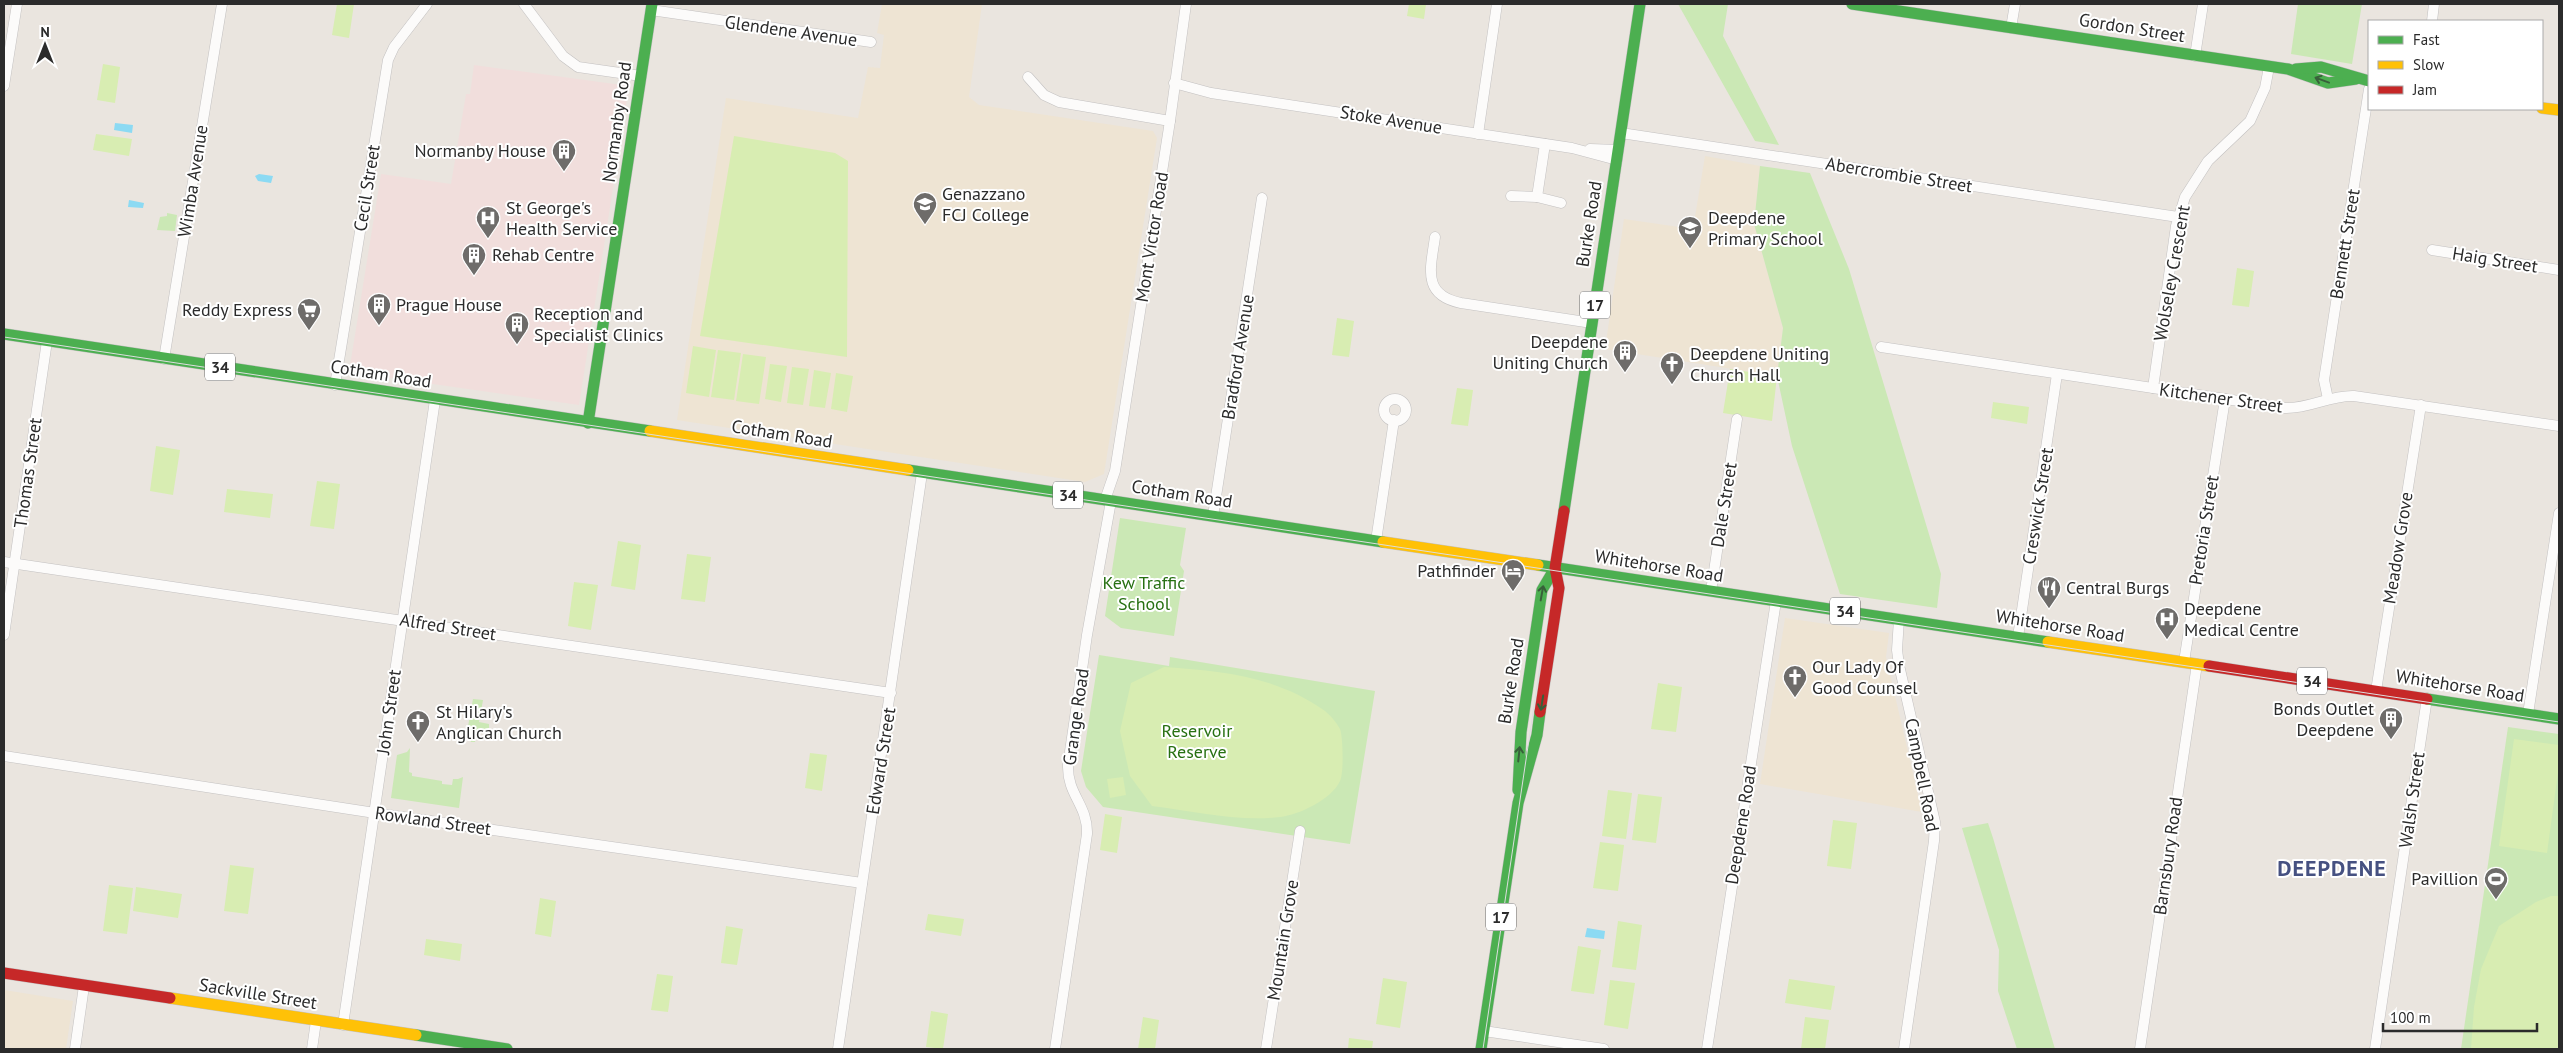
<svg xmlns="http://www.w3.org/2000/svg" width="2563" height="1053" viewBox="0 0 2563 1053" font-family="'PT Sans',sans-serif">
	<style>
		.education { fill: #eee4d3 }
		.medical { fill: #f1dedc }
		.green { fill: #cbe8b5 }
		.pitch { fill: #d8edb2 }
		.water { fill: #8cdaf3 }
		.lines { fill: none; stroke-linecap: round; stroke-linejoin: round }
		.street-casing { stroke: #c3c1c1; stroke-width: 11 }
		.fast-casing { stroke: #c3c1c1; stroke-width: 12 }
		.slow-casing { stroke: #c3c1c1; stroke-width: 12 }
		.jam-casing { stroke: #c3c1c1; stroke-width: 12 }
		.street { stroke: #fcfbfa; stroke-width: 10 }
		.fast { stroke: #4caf50; stroke-width: 11 }
		.slow { stroke: #ffc107; stroke-width: 11 }
		.jam { stroke: #c62828; stroke-width: 11 }
		.tram { stroke: #dddddf; stroke-width: 1 }
		.oneway { stroke: #38603a }
		.labels { text-anchor: middle; stroke-width: 4; stroke-linejoin: round; paint-order: stroke }
		.shield { fill: #fff; stroke: #6b6b6b; stroke-width: 1 }
		.shield-label { font-size: 16px; font-weight: bold; fill: #2b2b2b }
		.street-label { font-size: 18px; fill: #2b2b2b; stroke: #fff }
		.poi-label { font-size: 18px; fill: #2b2b2b; stroke: #fff; text-anchor: start }
		.park-label { font-size: 18px; fill: #277012; stroke: #fff }
		.district-label { font-size: 22px; font-weight: bold; letter-spacing: 1px; fill: #465181; stroke: #fff }
	</style>
	<rect width="100%" height="100%" fill="#eae5df"/>
	<g class="education">
		<path d="M882,4H982L969,97L979,105L1153,131L1157,138L1104,474L1085,482L677,420L726,98L858,118L868,67L880,68L884,35L877,33Z"/>
		<path d="M1705,156L1760,166L1754,224L1783,328L1777,376L1605,349L1624,219L1693,229Z"/>
		<path d="M1785,618L1889,633L1886,657L1922,812L1760,784Z"/>
		<path d="M4,990L73,1001L66,1049H4Z"/>
	</g>
	<path class="medical" d="M474,65L629,86L579,405L349,372L381,174L451,184L466,94H470Z"/>
	<g class="green">
		<path d="M1678,4H1728L1723,36L1779,145L1755,141Z"/>
		<path d="M2298,4H2362L2352,64L2291,54Z"/>
		<path d="M1760,166L1810,173L1849,269L1941,574L1937,608L1840,594L1792,446L1777,376L1783,328L1754,224Z"/>
		<path d="M167,213L177,215L175,231L157,230L160,217L167,216Z"/>
		<path d="M1120,518L1186,528L1180,565L1184,571L1174,636L1121,628L1105,616Z"/>
		<path d="M1099,655L1169,666L1170,657L1375,691L1350,844L1103,807L1086,787L1081,771Z"/>
		<path d="M473,699L483,700L479,722L489,724V730L503,732L502,735L477,732L475,742H471L467,732Z"/>
		<path d="M2508,727L2559,734V1049H2461Z"/>
		<path d="M410,748L409,772L412,773V776L442,781V784L452,785L453,779H458L463,777L459,808L391,798L397,755L407,752Z"/>
		<path d="M1988,823L1993,838L2055,1049H2017L1998,991L1999,950L1962,828Z"/>
	</g>
	<g class="pitch">
		<path d="M337,4H354L349,38L332,35Z"/>
		<path d="M1409,4H1426L1424,19L1407,16Z"/>
		<path d="M103,64L120,67L115,103L97,100Z"/>
		<path d="M96,134L132,139L129,156L93,150Z"/>
		<path d="M734,136L835,153L848,161L847,357L700,336Z"/>
		<path d="M2237,268L2254,271L2249,307L2232,305Z"/>
		<path d="M1337,318L1354,321L1349,357L1332,355Z"/>
		<path d="M693,346L716,350L709,397L686,393Z"/>
		<path d="M718,350L741,353L734,400L711,397Z"/>
		<path d="M743,354L766,357L759,404L736,401Z"/>
		<path d="M770,364L787,366L781,402L765,399Z"/>
		<path d="M792,367L809,369L803,405L787,403Z"/>
		<path d="M1730,369L1777,376L1772,421L1723,413Z"/>
		<path d="M814,370L831,373L825,408L809,406Z"/>
		<path d="M836,373L853,376L847,412L831,409Z"/>
		<path d="M1457,388L1473,390L1468,426L1451,424Z"/>
		<path d="M1993,402L2029,407L2027,424L1991,418Z"/>
		<path d="M156,446L180,450L173,495L150,491Z"/>
		<path d="M317,481L340,484L334,529L310,526Z"/>
		<path d="M227,489L273,494L270,518L224,512Z"/>
		<path d="M618,541L641,545L635,590L611,586Z"/>
		<path d="M687,554L711,557L705,602L681,599Z"/>
		<path d="M574,582L598,585L591,630L568,626Z"/>
		<path d="M1164,667C1222,671 1276,676 1325,711C1330,715 1337,723 1340,729C1343,736 1344,774 1340,781C1332,799 1299,815 1280,817C1238,822 1194,811 1152,806L1130,776L1120,731L1131,683Z"/>
		<path d="M1658,683L1682,687L1676,732L1651,729Z"/>
		<path d="M2514,739L2559,745V765L2547,853L2499,846Z"/>
		<path d="M810,753L827,755L822,791L805,788Z"/>
		<path d="M1123,777L1126,795L1110,798L1107,779Z"/>
		<path d="M1608,790L1632,793L1626,839L1602,836Z"/>
		<path d="M1638,794L1662,797L1656,843L1632,840Z"/>
		<path d="M1105,814L1122,817L1117,853L1100,850Z"/>
		<path d="M1833,820L1857,823L1851,869L1827,866Z"/>
		<path d="M1600,842L1624,845L1618,891L1593,888Z"/>
		<path d="M230,865L254,868L248,914L224,911Z"/>
		<path d="M109,885L133,888L127,934L103,931Z"/>
		<path d="M136,887L182,894L178,918L133,911Z"/>
		<path d="M2551,896H2559V1049H2471L2474,1007L2481,969L2499,926L2536,902Z"/>
		<path d="M540,898L556,901L551,937L535,934Z"/>
		<path d="M928,914L964,919L961,936L925,930Z"/>
		<path d="M1618,921L1642,925L1636,970L1612,967Z"/>
		<path d="M726,926L743,929L737,965L721,963Z"/>
		<path d="M426,939L462,944L460,961L424,955Z"/>
		<path d="M1578,946L1601,950L1594,994L1571,991Z"/>
		<path d="M657,974L673,976L668,1012L651,1010Z"/>
		<path d="M1383,978L1407,982L1400,1028L1376,1024Z"/>
		<path d="M1789,979L1835,986L1831,1010L1785,1003Z"/>
		<path d="M1610,980L1635,983L1628,1029L1604,1025Z"/>
		<path d="M931,1011L948,1014L943,1049L926,1047Z"/>
		<path d="M1143,1017L1159,1020L1155,1049H1138Z"/>
		<path d="M1805,1017L1829,1020L1825,1049H1801Z"/>
		<path d="M1349,1038L1373,1041L1372,1049H1348Z"/>
	</g>
	<g class="water">
		<path d="M115,123L133,125L132,133L114,130Z"/>
		<path d="M259,174L273,176L271,183L258,181L255,176Z"/>
		<path d="M129,200L144,203L143,208L128,207Z"/>
		<path d="M1587,928L1605,931L1604,939L1585,937Z"/>
	</g>
	<g class="lines">
		<g class="street-casing">
			<g id="street">
				<path d="M524,4L563,56L578,67L641,76"/>
				<path d="M651,10L871,42"/>
				<path d="M2432,21L2434,4"/>
				<path d="M2011,28L2015,4"/>
				<path d="M2195,56L2203,4"/>
				<path d="M1028,77L1044,95L1059,102L1170,121"/>
				<path d="M1174,83L1211,93L1572,148L1617,160"/>
				<path d="M4,86L17,4"/>
				<path d="M1621,133L2178,217"/>
				<path d="M1478,134L1497,4"/>
				<path d="M1590,149L1618,150"/>
				<path d="M1511,196L1537,197L1561,203"/>
				<path d="M1537,197L1545,144"/>
				<path d="M1435,237C1431,267 1421,295 1461,303L1592,323"/>
				<path d="M2432,250L2559,270"/>
				<path d="M1881,347L2285,408C2309,409 2330,395 2354,396L2559,426"/>
				<path d="M164,359L222,4"/>
				<path d="M335,385L388,60L394,47L427,4"/>
				<path d="M2153,388L2176,226L2185,197L2208,161L2250,121L2265,88L2269,67"/>
				<path d="M2328,399L2324,380L2369,89"/>
				<circle cx="1395" cy="410" r="11"/>
				<path d="M1105,500L1115,471L1170,121L1186,4"/>
				<path d="M1213,516L1262,198"/>
				<path d="M1376,541L1394,420"/>
				<path d="M4,562L891,693"/>
				<path d="M1711,591L1737,419"/>
				<path d="M1899,619L1897,650L1899,665L1935,822L1934,841L1904,1049"/>
				<path d="M4,635L47,341"/>
				<path d="M2018,637L2057,374"/>
				<path d="M2184,662L2225,399"/>
				<path d="M2376,691L2421,405"/>
				<path d="M2528,714L2559,513"/>
				<path d="M4,756L375,813L862,883"/>
				<path d="M343,1025L435,400"/>
				<path d="M1484,1031L1604,1049"/>
				<path d="M75,1049L84,986"/>
				<path d="M312,1049L316,1021"/>
				<path d="M838,1049L922,473"/>
				<path d="M1055,1049L1087,834C1088,805 1067,795 1068,765L1087,635L1111,501"/>
				<path d="M1266,1049L1300,831"/>
				<path d="M1707,1049L1776,601"/>
				<path d="M2140,1049L2197,664"/>
				<path d="M2375,1049L2427,698"/>
			</g>
		</g>
		<g class="fast-casing">
			<g id="fast">
				<path d="M1852,4L2288,69L2328,83L2356,79"/>
				<path d="M2296,69L2321,67L2369,81"/>
				<path d="M4,334L650,431"/>
				<path d="M588,423L652,4"/>
				<path d="M908,470L1383,542"/>
				<path d="M1564,511L1640,4"/>
				<path d="M1538,565L2048,642"/>
				<path d="M2427,699L2559,719"/>
				<path d="M1518,790L1521,732L1542,590L1555,568"/>
				<path d="M416,1035L507,1049"/>
				<path d="M1481,1049L1518,803L1537,735L1540,712"/>
			</g>
		</g>
		<g class="slow-casing">
			<g id="slow">
				<path d="M2542,108L2559,110"/>
				<path d="M650,431L908,470"/>
				<path d="M1383,542L1538,565"/>
				<path d="M2048,642L2209,666"/>
				<path d="M170,998L416,1035"/>
			</g>
		</g>
		<g class="jam-casing">
			<g id="jam">
				<path d="M2209,666L2427,699"/>
				<path d="M1540,712L1559,588L1555,568L1564,511"/>
				<path d="M4,973L170,998"/>
			</g>
		</g>
		<use href="#street" class="street"/>
		<use href="#fast" class="fast"/>
		<use href="#slow" class="slow"/>
		<use href="#jam" class="jam"/>
		<g class="tram">
			<path d="M4,337L2559,722"/>
			<path d="M1483,1049L1542,652"/>
		</g>
	</g>
	<defs><path id="oneway-shaft" d="M-6 0H5M1.5-3L5.5 0L1.5 3" fill="none" stroke-width="1.6" stroke-linecap="round" stroke-linejoin="round" transform="scale(1.25)"/></defs>
	<g class="oneway">
		<use href="#oneway-shaft" transform="translate(2322 80) rotate(-160)"/>
		<use href="#oneway-shaft" transform="translate(1542 593) rotate(-80)"/>
		<use href="#oneway-shaft" transform="translate(1542 703) rotate(99)"/>
		<use href="#oneway-shaft" transform="translate(1519 754) rotate(-84)"/>
	</g>
	<defs>
		<g id="building-pin" transform="scale(1.25)"><path d="M0 17L-7.5 6A9.5 9.5 0 1 1 7.5 6Z" fill="#6e6c6a" stroke="#fff"/><path d="M-4-6H4V6H1V3H-1V6H-4ZM-2.5-4.3h1.7v1.8h-1.7ZM.8-4.3h1.7v1.8H.8ZM-2.5-1h1.7V.8h-1.7ZM.8-1h1.7V.8H.8Z" fill="#fff"/></g>
		<g id="school-pin" transform="scale(1.25)"><path d="M0 17L-7.5 6A9.5 9.5 0 1 1 7.5 6Z" fill="#6e6c6a" stroke="#fff"/><path d="M0-5L7-2L0 1L-7-2ZM-4 1L0 2.5L4 1V4Q0 6-4 4Z" fill="#fff"/></g>
		<g id="hospital-pin" transform="scale(1.25)"><path d="M0 17L-7.5 6A9.5 9.5 0 1 1 7.5 6Z" fill="#6e6c6a" stroke="#fff"/><path d="M-5-5h3v3.5h4V-5h3V5h-3V1.5h-4V5h-3Z" fill="#fff"/></g>
		<g id="supermarket-pin" transform="scale(1.25)"><path d="M0 17L-7.5 6A9.5 9.5 0 1 1 7.5 6Z" fill="#6e6c6a" stroke="#fff"/><path d="M-6-5.5h2.5l.6 2H6L4.5 2H-2.5L-4.4-4H-6ZM-1.5 3.2a1.3 1.3 0 1 0 .1 0ZM3 3.2a1.3 1.3 0 1 0 .1 0Z" fill="#fff"/></g>
		<g id="church-pin" transform="scale(1.25)"><path d="M0 17L-7.5 6A9.5 9.5 0 1 1 7.5 6Z" fill="#6e6c6a" stroke="#fff"/><path d="M-1.2-6h2.4v3.5h3.3v2.4h-3.3V6h-2.4V-.1h-3.3v-2.4h3.3Z" fill="#fff"/></g>
		<g id="hotel-pin" transform="scale(1.25)"><path d="M0 17L-7.5 6A9.5 9.5 0 1 1 7.5 6Z" fill="#6e6c6a" stroke="#fff"/><path d="M-6-4.5h1.5V1H6V5H4.5V3h-9V5H-6ZM-4 0a1.8 1.8 0 1 1 3.6 0ZM.5 0V-2.5h3Q6-2.5 6 0Z" fill="#fff"/></g>
		<g id="restaurant-pin" transform="scale(1.25)"><path d="M0 17L-7.5 6A9.5 9.5 0 1 1 7.5 6Z" fill="#6e6c6a" stroke="#fff"/><path d="M-5-6h1v4h1v-4h1v4h1v-4h1v5L-1.5 .5V6h-2V.5L-5-1ZM5-6V6H3V1.5H1.5Q1.5-4 5-6Z" fill="#fff"/></g>
		<g id="stadium-pin" transform="scale(1.25)"><path d="M0 17L-7.5 6A9.5 9.5 0 1 1 7.5 6Z" fill="#6e6c6a" stroke="#fff"/><path d="M0-5a6.5 5 0 1 0 0 10a6.5 5 0 1 0 0-10ZM-3.5-1.8h7v3.6h-7Z" fill="#fff"/></g>
	</defs>
	<g fill-rule="evenodd">
		<use href="#building-pin" x="564" y="151"/>
		<use href="#school-pin" x="925" y="204"/>
		<use href="#hospital-pin" x="488" y="218"/>
		<use href="#school-pin" x="1690" y="228"/>
		<use href="#building-pin" x="474" y="255"/>
		<use href="#building-pin" x="379" y="305"/>
		<use href="#supermarket-pin" x="309" y="310"/>
		<use href="#building-pin" x="517" y="324"/>
		<use href="#building-pin" x="1625" y="352"/>
		<use href="#church-pin" x="1672" y="364"/>
		<use href="#hotel-pin" x="1513" y="571"/>
		<use href="#restaurant-pin" x="2049" y="588"/>
		<use href="#hospital-pin" x="2167" y="619"/>
		<use href="#church-pin" x="1795" y="677"/>
		<use href="#building-pin" x="2391" y="719"/>
		<use href="#church-pin" x="418" y="722"/>
		<use href="#stadium-pin" x="2496" y="879"/>
	</g>
	<g class="labels">
		<g class="shield">
			<rect x="1580" y="291.5" width="30" height="27" rx="4"/>
			<rect x="205" y="353.5" width="30" height="27" rx="4"/>
			<rect x="1053" y="481.5" width="30" height="27" rx="4"/>
			<rect x="1830" y="597.5" width="30" height="27" rx="4"/>
			<rect x="2297" y="667.5" width="30" height="27" rx="4"/>
			<rect x="1486" y="903.5" width="30" height="27" rx="4"/>
		</g>
		<g class="shield-label">
			<text x="1595" y="311">17</text>
			<text x="220" y="373">34</text>
			<text x="1068" y="501">34</text>
			<text x="1845" y="617">34</text>
			<text x="2312" y="687">34</text>
			<text x="1501" y="923">17</text>
		</g>
		<g class="street-label">
			<text transform="translate(2132 28) rotate(9)" y="6">Gordon Street</text>
			<text transform="translate(791 31) rotate(8)" y="6">Glendene Avenue</text>
			<text transform="translate(1391 120) rotate(9)" y="6">Stoke Avenue</text>
			<text transform="translate(617 122) rotate(-82)" y="6">Normanby Road</text>
			<text transform="translate(1899 175) rotate(9)" y="6">Abercrombie Street</text>
			<text transform="translate(193 181) rotate(-81)" y="6">Wimba Avenue</text>
			<text transform="translate(367 188) rotate(-81)" y="6">Cecil Street</text>
			<text transform="translate(1589 224) rotate(-81)" y="6">Burke Road</text>
			<text transform="translate(1152 237) rotate(-81)" y="6">Mont Victor Road</text>
			<text transform="translate(2345 244) rotate(-81)" y="6">Bennett Street</text>
			<text transform="translate(2495 260) rotate(9)" y="6">Haig Street</text>
			<text transform="translate(2172 273) rotate(-80)" y="6">Wolseley Crescent</text>
			<text transform="translate(1238 357) rotate(-81)" y="6">Bradford Avenue</text>
			<text transform="translate(381 374) rotate(9)" y="6">Cotham Road</text>
			<text transform="translate(2221 398) rotate(8)" y="6">Kitchener Street</text>
			<text transform="translate(782 434) rotate(9)" y="6">Cotham Road</text>
			<text transform="translate(28 473) rotate(-82)" y="6">Thomas Street</text>
			<text transform="translate(1182 494) rotate(9)" y="6">Cotham Road</text>
			<text transform="translate(1724 505) rotate(-81)" y="6">Dale Street</text>
			<text transform="translate(2038 506) rotate(-81)" y="6">Creswick Street</text>
			<text transform="translate(2204 530) rotate(-81)" y="6">Pretoria Street</text>
			<text transform="translate(2398 548) rotate(-81)" y="6">Meadow Grove</text>
			<text transform="translate(1659 566) rotate(9)" y="6">Whitehorse Road</text>
			<text transform="translate(2060 626) rotate(9)" y="6">Whitehorse Road</text>
			<text transform="translate(448 627) rotate(9)" y="6">Alfred Street</text>
			<text transform="translate(1511 681) rotate(-81)" y="6">Burke Road</text>
			<text transform="translate(2460 686) rotate(9)" y="6">Whitehorse Road</text>
			<text transform="translate(389 712) rotate(-82)" y="6">John Street</text>
			<text transform="translate(1076 717) rotate(-82)" y="6">Grange Road</text>
			<text transform="translate(881 761) rotate(-81)" y="6">Edward Street</text>
			<text transform="translate(1922 775) rotate(79)" y="6">Campbell Road</text>
			<text transform="translate(2412 800) rotate(-82)" y="6">Walsh Street</text>
			<text transform="translate(433 821) rotate(8)" y="6">Rowland Street</text>
			<text transform="translate(1741 825) rotate(-81)" y="6">Deepdene Road</text>
			<text transform="translate(2168 856) rotate(-82)" y="6">Barnsbury Road</text>
			<text transform="translate(1283 940) rotate(-81)" y="6">Mountain Grove</text>
			<text transform="translate(258 994) rotate(9)" y="6">Sackville Street</text>
		</g>
		<g class="poi-label">
			<text x="546" y="157" text-anchor="end">Normanby House</text>
			<text x="942" y="200">Genazzano<tspan x="942" dy="21">FCJ College</tspan></text>
			<text x="506" y="214">St George's<tspan x="506" dy="21">Health Service</tspan></text>
			<text x="1708" y="224">Deepdene<tspan x="1708" dy="21">Primary School</tspan></text>
			<text x="492" y="261">Rehab Centre</text>
			<text x="396" y="311">Prague House</text>
			<text x="292" y="316" text-anchor="end">Reddy Express</text>
			<text x="534" y="320">Reception and<tspan x="534" dy="21">Specialist Clinics</tspan></text>
			<text x="1608" y="348" text-anchor="end">Deepdene<tspan x="1608" dy="21">Uniting Church</tspan></text>
			<text x="1690" y="360">Deepdene Uniting<tspan x="1690" dy="21">Church Hall</tspan></text>
			<text x="1496" y="577" text-anchor="end">Pathfinder</text>
			<text x="2066" y="594">Central Burgs</text>
			<text x="2184" y="615">Deepdene<tspan x="2184" dy="21">Medical Centre</tspan></text>
			<text x="1812" y="673">Our Lady Of<tspan x="1812" dy="21">Good Counsel</tspan></text>
			<text x="2374" y="715" text-anchor="end">Bonds Outlet<tspan x="2374" dy="21">Deepdene</tspan></text>
			<text x="436" y="718">St Hilary's<tspan x="436" dy="21">Anglican Church</tspan></text>
			<text x="2478" y="885" text-anchor="end">Pavillion</text>
		</g>
		<g class="park-label">
			<text x="1144" y="589">Kew Traffic<tspan x="1144" dy="21">School</tspan></text>
			<text x="1197" y="737">Reservoir<tspan x="1197" dy="21">Reserve</tspan></text>
		</g>
		<g class="district-label">
			<text x="2332" y="876">DEEPDENE</text>
		</g>
	</g>
	<rect width="2563" height="1053" fill="none" stroke="#2b2b2b" stroke-width="10"/>
	<rect x="2368" y="20" width="175" height="90" fill="#ffffff" stroke="#aaaaaa"/>
	<rect x="2378" y="36" width="25" height="8" fill="#4caf50" stroke="#aaaaaa"/>
	<text x="2413" y="45" font-size="15" fill="#2b2b2b">Fast</text>
	<rect x="2378" y="61" width="25" height="8" fill="#ffc107" stroke="#aaaaaa"/>
	<text x="2413" y="70" font-size="15" fill="#2b2b2b">Slow</text>
	<rect x="2378" y="86" width="25" height="8" fill="#c62828" stroke="#aaaaaa"/>
	<text x="2413" y="95" font-size="15" fill="#2b2b2b">Jam</text>
	<g transform="translate(45 45)" stroke="#ffffff" stroke-width="4" paint-order="stroke">
	<path d="M0-4L9 19L0 12L-9 19Z" fill="#2b2b2b"/>
	<text y="-8" font-size="14" font-weight="bold" text-anchor="middle" fill="#2b2b2b">N</text>
	</g>
	<path d="M2383 1023v8h154v-8" fill="none" stroke="#2b2b2b" stroke-width="2.5"/>
	<text x="2390" y="1023" font-size="15" fill="#2b2b2b" stroke="#ffffff" stroke-width="4" paint-order="stroke">100 m</text>
</svg>
